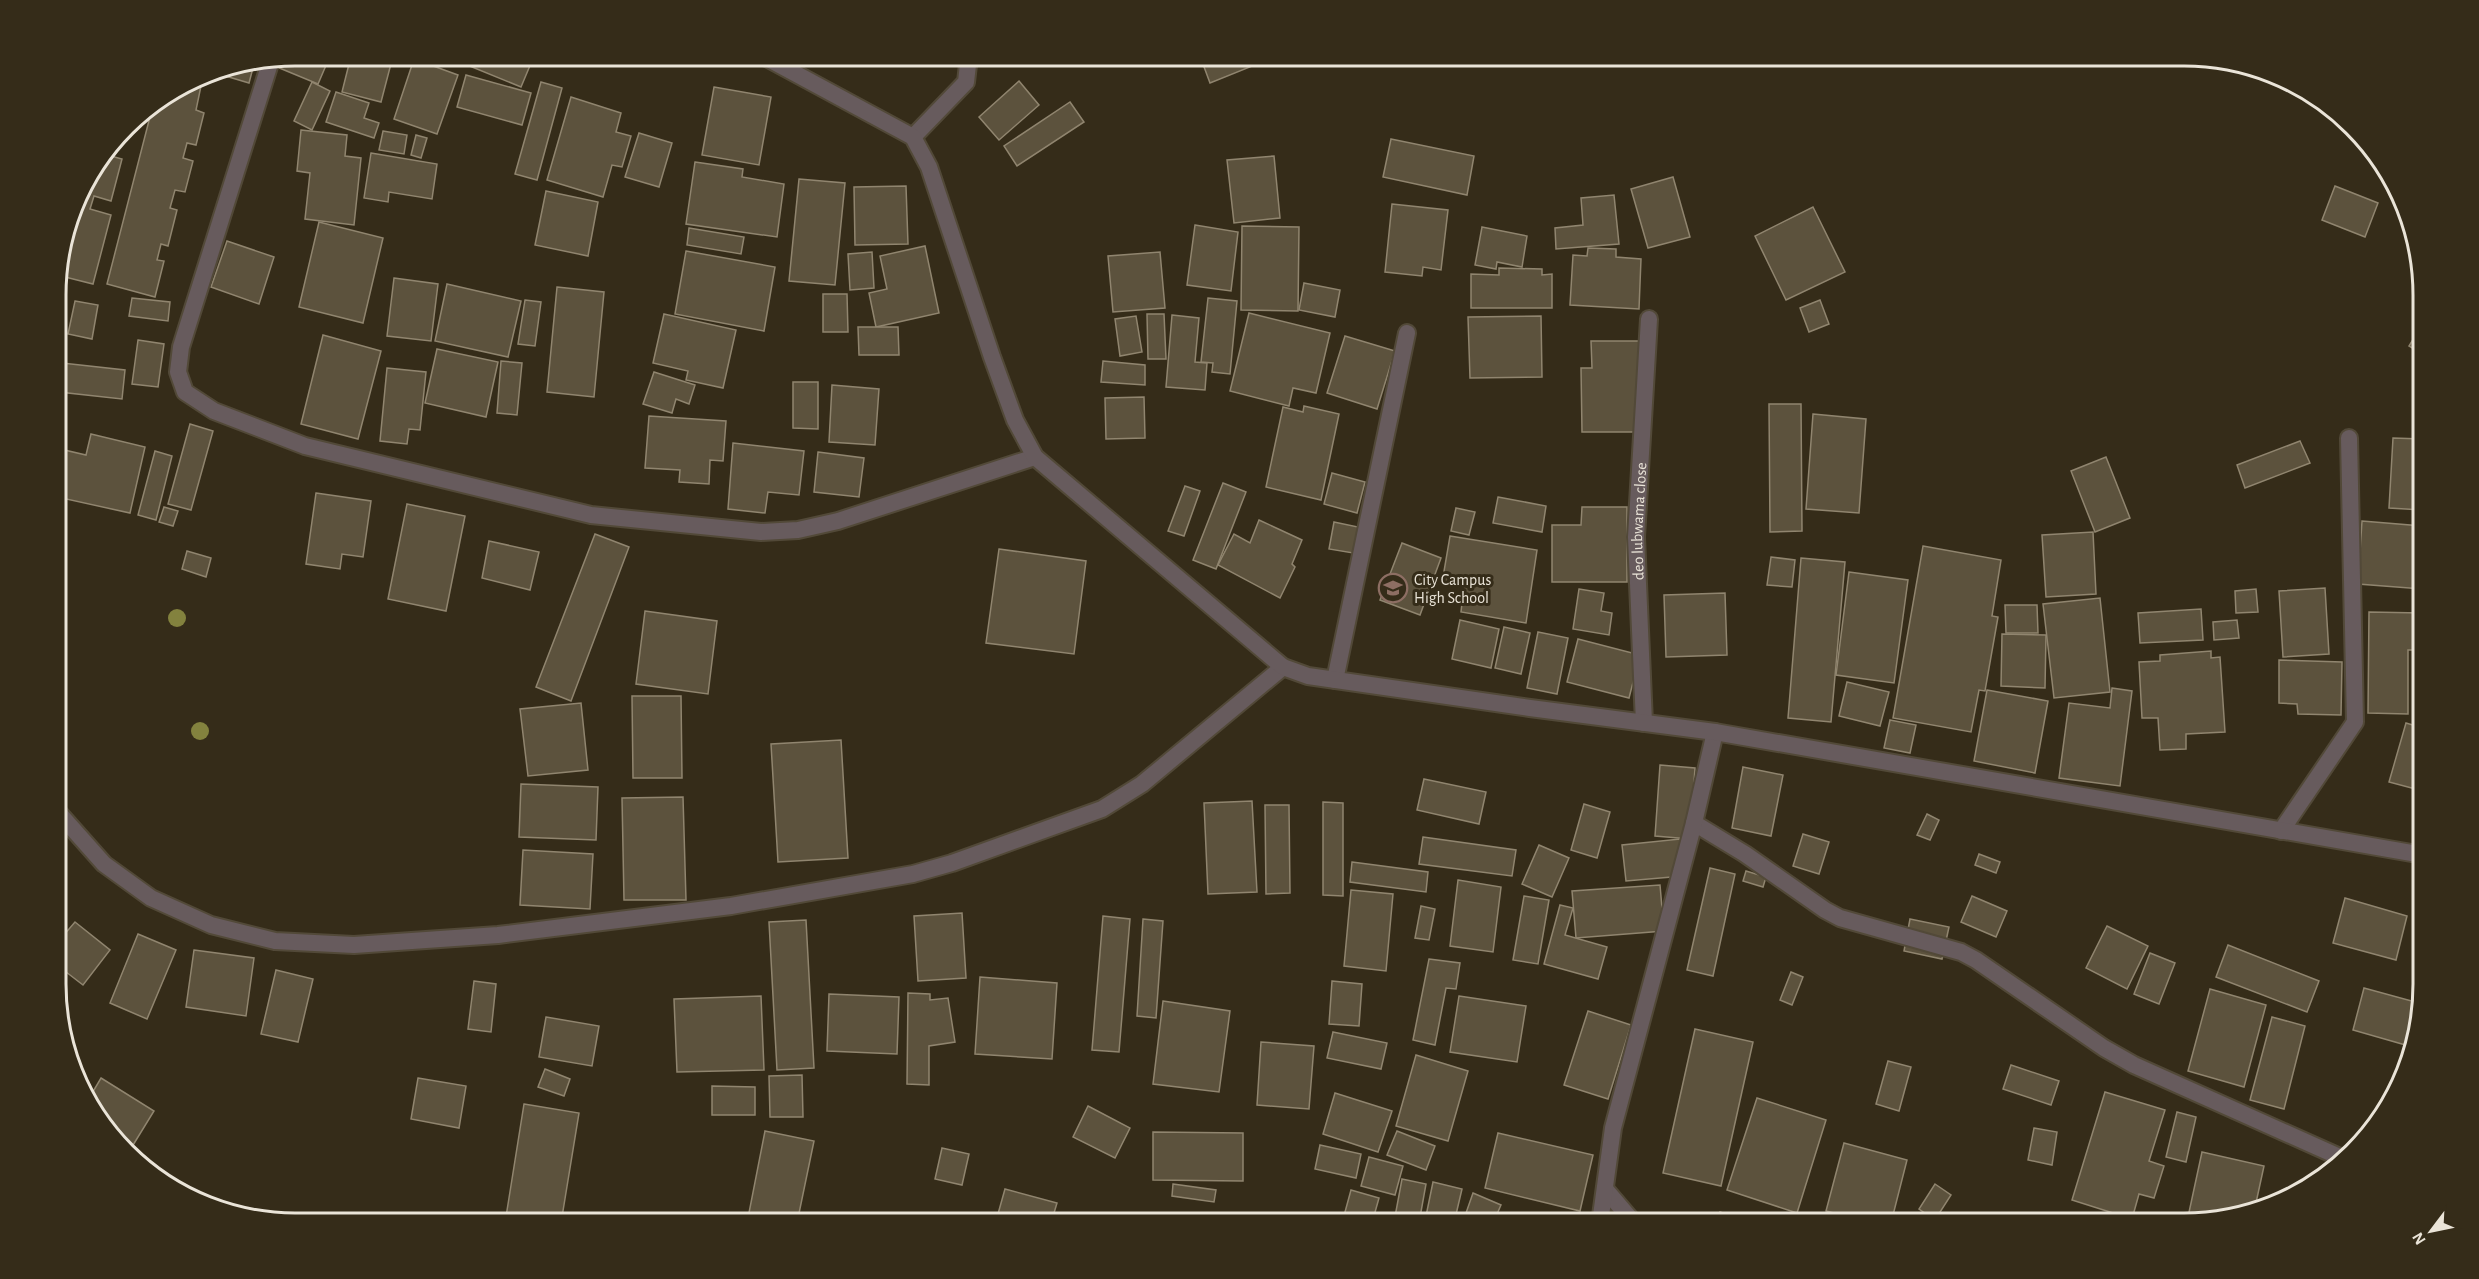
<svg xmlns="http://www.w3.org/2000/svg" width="2479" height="1279" viewBox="0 0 2479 1279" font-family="'Alegreya Sans',sans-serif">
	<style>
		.building { fill: #5c523d; stroke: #90856f; stroke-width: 1.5 }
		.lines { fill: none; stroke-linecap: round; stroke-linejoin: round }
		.minor-casing { stroke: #524938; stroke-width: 20 }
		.tertiary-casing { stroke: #524938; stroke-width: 20 }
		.minor { stroke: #675b5d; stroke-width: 16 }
		.tertiary { stroke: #675b5d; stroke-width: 16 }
		.tree { fill: #83823e }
		.labels { text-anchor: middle; stroke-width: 6; stroke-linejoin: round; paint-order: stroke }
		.street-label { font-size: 16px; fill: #eae4d8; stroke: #352c19 }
		.poi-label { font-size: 16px; fill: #eae4d8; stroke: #352c19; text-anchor: start }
		.rim { fill: none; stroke: #eae4d8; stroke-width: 3 }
	</style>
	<rect width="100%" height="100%" fill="#352c19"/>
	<g class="building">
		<path d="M295,56H330L318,84L277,67L280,58Z"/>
		<path d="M351,56H393L381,102L342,92Z"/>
		<path d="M431,56H454L451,63Z"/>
		<path d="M463,56H534L521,87L460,62Z"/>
		<path d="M1200,56H1277L1210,83Z"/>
		<path d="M414,59L458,75L437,134L394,119Z"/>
		<path d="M254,64L249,83L212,72Z"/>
		<path d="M466,75L531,93L522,125L457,107Z"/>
		<path d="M1019,81L1039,105L999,140L979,117Z"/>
		<path d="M312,82L330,91L312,130L294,121Z"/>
		<path d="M541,82L562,88L537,180L515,174Z"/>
		<path d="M189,83L201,86L196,110L204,113L196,145L187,143L183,158L193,161L185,192L175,190L170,208L177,210L168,246L161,244L157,260L164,261L155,297L107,284L153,105Z"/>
		<path d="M714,87L771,97L759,165L702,155Z"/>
		<path d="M336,92L369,103L364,118L379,123L374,138L326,122Z"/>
		<path d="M571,97L621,113L616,132L631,136L622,167L612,165L603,197L547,180Z"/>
		<path d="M1070,102L1084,122L1017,166L1004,146Z"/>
		<path d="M301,130L347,135L345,156L361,158L354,225L305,219L310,173L297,171Z"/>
		<path d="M383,131L407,135L404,154L379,150Z"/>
		<path d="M639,133L672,143L659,187L625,177Z"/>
		<path d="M416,135L427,138L421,158L411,155Z"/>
		<path d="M1391,139L1474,156L1467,195L1383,177Z"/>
		<path d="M371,153L437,164L432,199L389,192L388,202L364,198Z"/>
		<path d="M107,155L122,159L111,201L94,196L90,209L111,215L93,284L57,275L80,189Z"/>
		<path d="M1274,156L1280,218L1234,223L1227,160Z"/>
		<path d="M695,162L743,169L742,177L784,184L777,237L686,224Z"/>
		<path d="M1673,177L1690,237L1648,248L1631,189Z"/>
		<path d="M799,179L845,183L835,285L789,281Z"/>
		<path d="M906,186L908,244L855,245L854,187Z"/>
		<path d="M2335,186L2378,203L2365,237L2322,220Z"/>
		<path d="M546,191L598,202L588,256L535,245Z"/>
		<path d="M1614,195L1619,244L1556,249L1555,228L1583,225L1581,198Z"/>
		<path d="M1392,204L1448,210L1441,270L1423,267L1422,276L1385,272Z"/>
		<path d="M1813,207L1845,272L1786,300L1755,236Z"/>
		<path d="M319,222L383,238L363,323L299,307Z"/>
		<path d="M1195,225L1238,232L1231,291L1187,285Z"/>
		<path d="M1242,226L1299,227L1298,311L1241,310Z"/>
		<path d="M1482,227L1527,236L1522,267L1497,262L1496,269L1475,265Z"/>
		<path d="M689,228L744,237L741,254L687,245Z"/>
		<path d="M227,241L274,257L259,304L211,287Z"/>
		<path d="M925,246L939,313L876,327L869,293L887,289L880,256Z"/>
		<path d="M1588,248L1616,249V257L1641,259L1639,309L1570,305L1573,255L1587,256Z"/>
		<path d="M686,251L775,267L764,331L675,314Z"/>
		<path d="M872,252L874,288L850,290L848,254Z"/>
		<path d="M1160,252L1165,308L1113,312L1108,256Z"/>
		<path d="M1499,268L1542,269V275L1552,274V308H1471V274L1499,275Z"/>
		<path d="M394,278L438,284L431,341L387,336Z"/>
		<path d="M1304,283L1340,290L1335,317L1299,310Z"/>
		<path d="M447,284L521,301L508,357L435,341Z"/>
		<path d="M557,287L604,292L594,397L547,392Z"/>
		<path d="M56,292L66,294L56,339Z"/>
		<path d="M823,294H847L848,332H823Z"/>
		<path d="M132,298L170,302L168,321L129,316Z"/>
		<path d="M1208,298L1237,301L1230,374L1212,372L1213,363L1201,362Z"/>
		<path d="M525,300L541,302L535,346L518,344Z"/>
		<path d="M1820,300L1829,324L1809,332L1800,308Z"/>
		<path d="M75,301L98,305L92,339L68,334Z"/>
		<path d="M1249,313L1330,333L1316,393L1293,388L1289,406L1230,391Z"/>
		<path d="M664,314L736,330L723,388L686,380L688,371L653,363Z"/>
		<path d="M1147,314H1164L1166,359H1148Z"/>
		<path d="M1172,315L1199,318L1195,362L1207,363L1205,390L1166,387Z"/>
		<path d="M1136,316L1142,352L1120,356L1115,319Z"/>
		<path d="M1541,316L1542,377L1470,378L1468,317Z"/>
		<path d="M2422,325V354L2409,346Z"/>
		<path d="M858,327H898L899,355H859Z"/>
		<path d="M323,335L381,351L358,439L301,424Z"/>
		<path d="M1345,336L1395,351L1377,409L1327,393Z"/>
		<path d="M138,340L164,344L158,387L132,384Z"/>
		<path d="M1591,341H1642L1643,432H1582L1581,368H1592Z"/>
		<path d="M437,349L498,362L486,417L425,403Z"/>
		<path d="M501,361L522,363L517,415L497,413Z"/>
		<path d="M1103,361L1145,365V385L1101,382Z"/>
		<path d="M62,363L125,370L122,399L59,392Z"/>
		<path d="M387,368L426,372L420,430L409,429L407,444L380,441Z"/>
		<path d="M654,372L695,385L689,404L676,399L672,413L643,404Z"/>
		<path d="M793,382H818V429L793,428Z"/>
		<path d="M832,385L879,389L875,445L829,442Z"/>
		<path d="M1144,397L1145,438L1106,439L1105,398Z"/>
		<path d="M1769,404H1801L1802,531L1770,532Z"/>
		<path d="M1304,406L1339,414L1321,500L1266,487L1283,407L1303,412Z"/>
		<path d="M1813,414L1866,419L1859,513L1806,509Z"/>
		<path d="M649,416L726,421L723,461L710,460L709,484L679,482L680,470L645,468Z"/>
		<path d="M190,424L213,431L191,510L168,504Z"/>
		<path d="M91,434L145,447L130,513L57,497L56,463L60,449L86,455Z"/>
		<path d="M2393,438L2422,439V510L2389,508Z"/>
		<path d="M2300,441L2310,463L2245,488L2237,465Z"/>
		<path d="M733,443L804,451L799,495L768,492L765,513L728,509Z"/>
		<path d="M155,451L172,456L156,520L138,515Z"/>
		<path d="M818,452L864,458L859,497L814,492Z"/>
		<path d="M2106,457L2130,518L2095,532L2071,471Z"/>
		<path d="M1332,473L1365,482L1357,513L1324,504Z"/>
		<path d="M1223,483L1246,492L1216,569L1193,560Z"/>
		<path d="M1185,486L1200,491L1184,536L1168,531Z"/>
		<path d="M316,493L371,501L363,557L342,554L340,569L306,564Z"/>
		<path d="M1498,497L1546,506L1542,532L1493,523Z"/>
		<path d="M407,504L465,516L446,611L388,599Z"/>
		<path d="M164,507L178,511L173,526L159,522Z"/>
		<path d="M1582,507H1627V582H1552V525H1581Z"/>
		<path d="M1456,508L1475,512L1469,535L1451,531Z"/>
		<path d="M1259,520L1302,540L1292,564L1295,567L1280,598L1218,565L1234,534L1250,543Z"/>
		<path d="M2362,521L2422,526V589L2358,584Z"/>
		<path d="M1334,522L1358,527L1353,553L1329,549Z"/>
		<path d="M2093,532L2096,594L2046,597L2042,535Z"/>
		<path d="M595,534L629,547L571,701L536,687Z"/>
		<path d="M1450,536L1537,550L1526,623L1461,612L1464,586L1442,583Z"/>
		<path d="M489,541L539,552L530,590L482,578Z"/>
		<path d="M1402,543L1441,558L1420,615L1380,600Z"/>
		<path d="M1923,546L2001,560L1992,616L1998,617L1985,691L1979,690L1971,732L1893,718Z"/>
		<path d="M999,549L1086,561L1074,654L986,643Z"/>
		<path d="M187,551L211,558L206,577L182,569Z"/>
		<path d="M1771,557L1795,560L1792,587L1767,585Z"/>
		<path d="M1801,558L1845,562L1831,722L1788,718Z"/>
		<path d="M1849,572L1908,580L1894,683L1836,675Z"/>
		<path d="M2325,588L2329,654L2283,657L2279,591Z"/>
		<path d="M1579,589L1604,593L1601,611L1612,613L1609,635L1573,629Z"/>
		<path d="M2256,589L2258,612L2236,613L2235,591Z"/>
		<path d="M1725,593L1727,655L1666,657L1664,595Z"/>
		<path d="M2100,598L2110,692L2054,698L2043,604Z"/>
		<path d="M2005,605H2037L2038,633H2006Z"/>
		<path d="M2201,609L2203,640L2140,643L2138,613Z"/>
		<path d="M645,611L717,621L708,694L636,684Z"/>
		<path d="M2369,612L2421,613V650H2408V714L2368,713Z"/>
		<path d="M1460,620L1499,629L1491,668L1452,659Z"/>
		<path d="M2237,620L2239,638L2214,640L2213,622Z"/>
		<path d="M1504,627L1530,633L1521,674L1495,668Z"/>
		<path d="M1538,632L1568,638L1557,694L1527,688Z"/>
		<path d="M2002,634L2046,635L2045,688L2001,686Z"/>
		<path d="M1578,639L1640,655L1629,698L1567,682Z"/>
		<path d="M2211,651V658L2220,657L2225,732L2186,734V749L2160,750L2158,718H2142L2139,662L2160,661V655Z"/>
		<path d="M2279,660L2342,662L2341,715L2298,714L2297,704L2279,703Z"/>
		<path d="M1847,682L1889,692L1880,726L1839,716Z"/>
		<path d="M2112,688L2132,691L2120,786L2059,778L2069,703L2110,708Z"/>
		<path d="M1987,690L2048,701L2035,773L1974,761Z"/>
		<path d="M632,696H681L682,778H633Z"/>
		<path d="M581,703L588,770L528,776L520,709Z"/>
		<path d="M2423,703V725L2417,723Z"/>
		<path d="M1890,720L1916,725L1910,753L1884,748Z"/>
		<path d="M2406,723L2423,728V791L2389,782Z"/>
		<path d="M841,740L848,858L778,862L771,744Z"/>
		<path d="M1660,765L1695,768L1690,839L1655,836Z"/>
		<path d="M1743,767L1783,775L1771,836L1732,828Z"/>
		<path d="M1424,779L1486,792L1479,824L1417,810Z"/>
		<path d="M521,784L598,787L596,840L519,837Z"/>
		<path d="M683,797L686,900H624L622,798Z"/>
		<path d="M1252,801L1257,892L1208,894L1204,803Z"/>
		<path d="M1323,802L1343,803V896L1323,895Z"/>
		<path d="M1584,804L1610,812L1597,858L1571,850Z"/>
		<path d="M1265,805H1289L1290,893L1266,894Z"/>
		<path d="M1927,814L1939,820L1930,840L1917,835Z"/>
		<path d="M1803,834L1829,842L1819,874L1793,866Z"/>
		<path d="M1423,837L1516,850L1512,876L1419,864Z"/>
		<path d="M1680,839L1683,876L1626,881L1622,845Z"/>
		<path d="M1539,845L1569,858L1552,897L1522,884Z"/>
		<path d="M523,850L593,854L590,909L520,905Z"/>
		<path d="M1979,854L2000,862L1996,873L1975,865Z"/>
		<path d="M1352,862L1428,872L1426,892L1350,882Z"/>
		<path d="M1710,868L1735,874L1713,976L1687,970Z"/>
		<path d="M1746,871L1766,877L1763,887L1743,881Z"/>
		<path d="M1458,880L1501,887L1493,952L1450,946Z"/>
		<path d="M1660,885L1664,931L1576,938L1572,891Z"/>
		<path d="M1351,890L1393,894L1386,971L1344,966Z"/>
		<path d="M1524,896L1549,900L1538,964L1513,960Z"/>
		<path d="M1972,896L2007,911L1996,937L1961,922Z"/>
		<path d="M2345,898L2407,916L2396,960L2333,943Z"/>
		<path d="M1560,905L1573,908L1565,935L1607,947L1598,979L1544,964Z"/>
		<path d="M1421,906L1435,909L1429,940L1415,938Z"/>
		<path d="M962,913L966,978L918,981L914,916Z"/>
		<path d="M1103,916L1130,919L1119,1052L1092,1050Z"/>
		<path d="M1143,919L1163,921L1156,1018L1137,1016Z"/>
		<path d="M1910,919L1949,927L1942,959L1904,951Z"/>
		<path d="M806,920L814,1068L777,1070L769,922Z"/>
		<path d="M75,922L110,950L83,985L57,965V943Z"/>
		<path d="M2107,926L2148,946L2127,989L2086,968Z"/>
		<path d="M138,934L176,950L147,1019L110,1003Z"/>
		<path d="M2228,945L2319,981L2307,1012L2216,977Z"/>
		<path d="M194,950L254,958L246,1016L186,1007Z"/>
		<path d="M2150,953L2175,963L2159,1004L2134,994Z"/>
		<path d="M1429,959L1460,963L1456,989L1446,988L1435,1045L1413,1040Z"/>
		<path d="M2423,966V984L2421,995L2417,994Z"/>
		<path d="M276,970L313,979L298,1042L261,1034Z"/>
		<path d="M1791,972L1803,977L1792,1005L1780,1000Z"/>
		<path d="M980,977L1057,983L1052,1059L975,1054Z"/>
		<path d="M474,981L496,984L491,1032L468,1029Z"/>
		<path d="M1332,981L1362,984L1359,1026L1329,1024Z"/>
		<path d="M2364,988L2419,1003L2409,1046L2353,1030Z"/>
		<path d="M2210,989L2266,1005L2244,1087L2188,1071Z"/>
		<path d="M908,993L930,994V1000L948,998L955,1042L929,1046V1085L907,1084Z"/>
		<path d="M829,994L899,997L897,1054L827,1051Z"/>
		<path d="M761,996L764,1070L677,1072L674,999Z"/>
		<path d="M1459,996L1526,1006L1517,1062L1450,1052Z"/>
		<path d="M1163,1001L1230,1011L1219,1092L1153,1084Z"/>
		<path d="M1588,1011L1631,1025L1608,1099L1564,1085Z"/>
		<path d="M546,1017L599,1026L592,1066L539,1057Z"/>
		<path d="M2272,1017L2305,1026L2284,1109L2250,1100Z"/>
		<path d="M1695,1029L1753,1042L1721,1186L1663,1173Z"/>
		<path d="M1333,1032L1387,1043L1381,1069L1327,1058Z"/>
		<path d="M1261,1042L1314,1046L1309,1109L1257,1105Z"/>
		<path d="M1416,1055L1468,1071L1448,1141L1396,1126Z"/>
		<path d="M1888,1061L1911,1067L1899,1111L1876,1104Z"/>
		<path d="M2011,1065L2059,1081L2051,1105L2003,1089Z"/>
		<path d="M545,1069L570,1079L564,1096L538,1087Z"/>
		<path d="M802,1075L803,1117H770L769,1076Z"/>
		<path d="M101,1078L154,1111L130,1150L105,1129L88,1100Z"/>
		<path d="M418,1078L466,1086L459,1128L411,1119Z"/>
		<path d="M712,1086L755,1087V1115H712Z"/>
		<path d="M2105,1092L2165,1110L2149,1161L2164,1166L2154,1198L2139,1194L2132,1219L2072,1200Z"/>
		<path d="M1335,1093L1392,1111L1378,1152L1323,1134Z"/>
		<path d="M1757,1098L1826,1120L1797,1213L1727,1190Z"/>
		<path d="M524,1104L579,1113L561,1223H505Z"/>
		<path d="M1088,1106L1130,1128L1115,1158L1073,1137Z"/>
		<path d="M2177,1112L2196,1117L2186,1162L2166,1157Z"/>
		<path d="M2034,1128L2057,1132L2052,1165L2028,1160Z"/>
		<path d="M765,1131L814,1141L797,1223H747Z"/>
		<path d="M1397,1131L1435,1146L1426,1170L1387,1155Z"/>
		<path d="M1153,1132L1243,1133V1181L1153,1180Z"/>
		<path d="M1498,1133L1593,1155L1580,1211L1485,1188Z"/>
		<path d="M1844,1143L1907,1160L1891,1223H1873L1826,1211Z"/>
		<path d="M1320,1145L1361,1154L1356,1178L1315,1169Z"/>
		<path d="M942,1148L969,1154L962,1185L935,1179Z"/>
		<path d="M2202,1152L2264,1166L2254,1212L2207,1221L2188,1217Z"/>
		<path d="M1369,1157L1403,1166L1395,1195L1361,1186Z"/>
		<path d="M1402,1179L1426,1184L1419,1223L1394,1222Z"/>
		<path d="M1433,1182L1462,1189L1454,1223L1426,1216Z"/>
		<path d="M1173,1184L1216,1190L1214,1202L1172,1196Z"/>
		<path d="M1935,1184L1951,1195L1935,1220L1919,1209Z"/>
		<path d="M1005,1189L1057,1203L1051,1223H1004L996,1221Z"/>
		<path d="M1351,1190L1379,1198L1372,1223H1342Z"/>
		<path d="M1473,1193L1501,1205L1493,1223L1466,1213Z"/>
		<path d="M1720,1212L1755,1223H1717Z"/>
		<path d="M1815,1217L1844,1223H1814Z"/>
	</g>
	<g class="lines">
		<g class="minor-casing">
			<g id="minor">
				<path d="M271,60L181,347L178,372L185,392L214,411L305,446L591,515L761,532L798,530L838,521L1035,457"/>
				<path d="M913,137L966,82L969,56"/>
				<path d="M1335,680L1407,333"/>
				<path id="s1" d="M1644,723L1636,537L1649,319"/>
				<path d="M57,811L104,864L151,898L211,925L275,941L354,945L498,935L731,906L913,874L952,863L1102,809L1142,784L1283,667"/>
				<path d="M1694,823L1745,854L1825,910L1840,918L1961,952L1976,960L2104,1048L2134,1065L2344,1159"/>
				<path d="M2281,831L2355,722L2349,438"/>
				<path d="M1605,1189L1634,1223"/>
				<path d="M1600,1223L1613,1128L1694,823L1715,732"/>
			</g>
		</g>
		<g class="tertiary-casing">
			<path id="tertiary" d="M763,56L913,137L929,167L992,357L1015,420L1035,457L1283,667L1308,676L1530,708L1715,732L2423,855"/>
		</g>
		<use href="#minor" class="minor"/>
		<use href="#tertiary" class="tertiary"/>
	</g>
	<g class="tree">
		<circle cx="177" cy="618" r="9"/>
		<circle cx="200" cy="731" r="9"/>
	</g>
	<defs>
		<g id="school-ring" transform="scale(1.5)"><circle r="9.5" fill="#352c19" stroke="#8d6e63" stroke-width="1.5"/><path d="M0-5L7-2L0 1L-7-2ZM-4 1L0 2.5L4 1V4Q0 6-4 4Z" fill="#8d6e63"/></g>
	</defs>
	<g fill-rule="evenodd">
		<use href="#school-ring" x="1393" y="588"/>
	</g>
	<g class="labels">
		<g class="street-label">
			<text dy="6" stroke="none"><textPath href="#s1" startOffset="202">deo lubwama close</textPath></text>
		</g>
		<g class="poi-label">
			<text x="1414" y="585">City Campus<tspan x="1414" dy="18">High School</tspan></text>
		</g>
	</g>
	<path d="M0 0H2479V1279H0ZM295 66H2184A229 229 0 0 1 2413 295V984A229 229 0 0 1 2184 1213H295A229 229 0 0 1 66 984V295A229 229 0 0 1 295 66Z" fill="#352c19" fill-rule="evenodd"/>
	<path class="rim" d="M295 66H2184A229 229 0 0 1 2413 295V984A229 229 0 0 1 2184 1213H295A229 229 0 0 1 66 984V295A229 229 0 0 1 295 66Z"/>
	<g transform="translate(2431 1231) rotate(238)" stroke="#352c19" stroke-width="4.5" paint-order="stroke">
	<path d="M0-4.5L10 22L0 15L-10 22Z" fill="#eae4d8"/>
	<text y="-9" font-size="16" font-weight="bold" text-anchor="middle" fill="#eae4d8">N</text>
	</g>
</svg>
